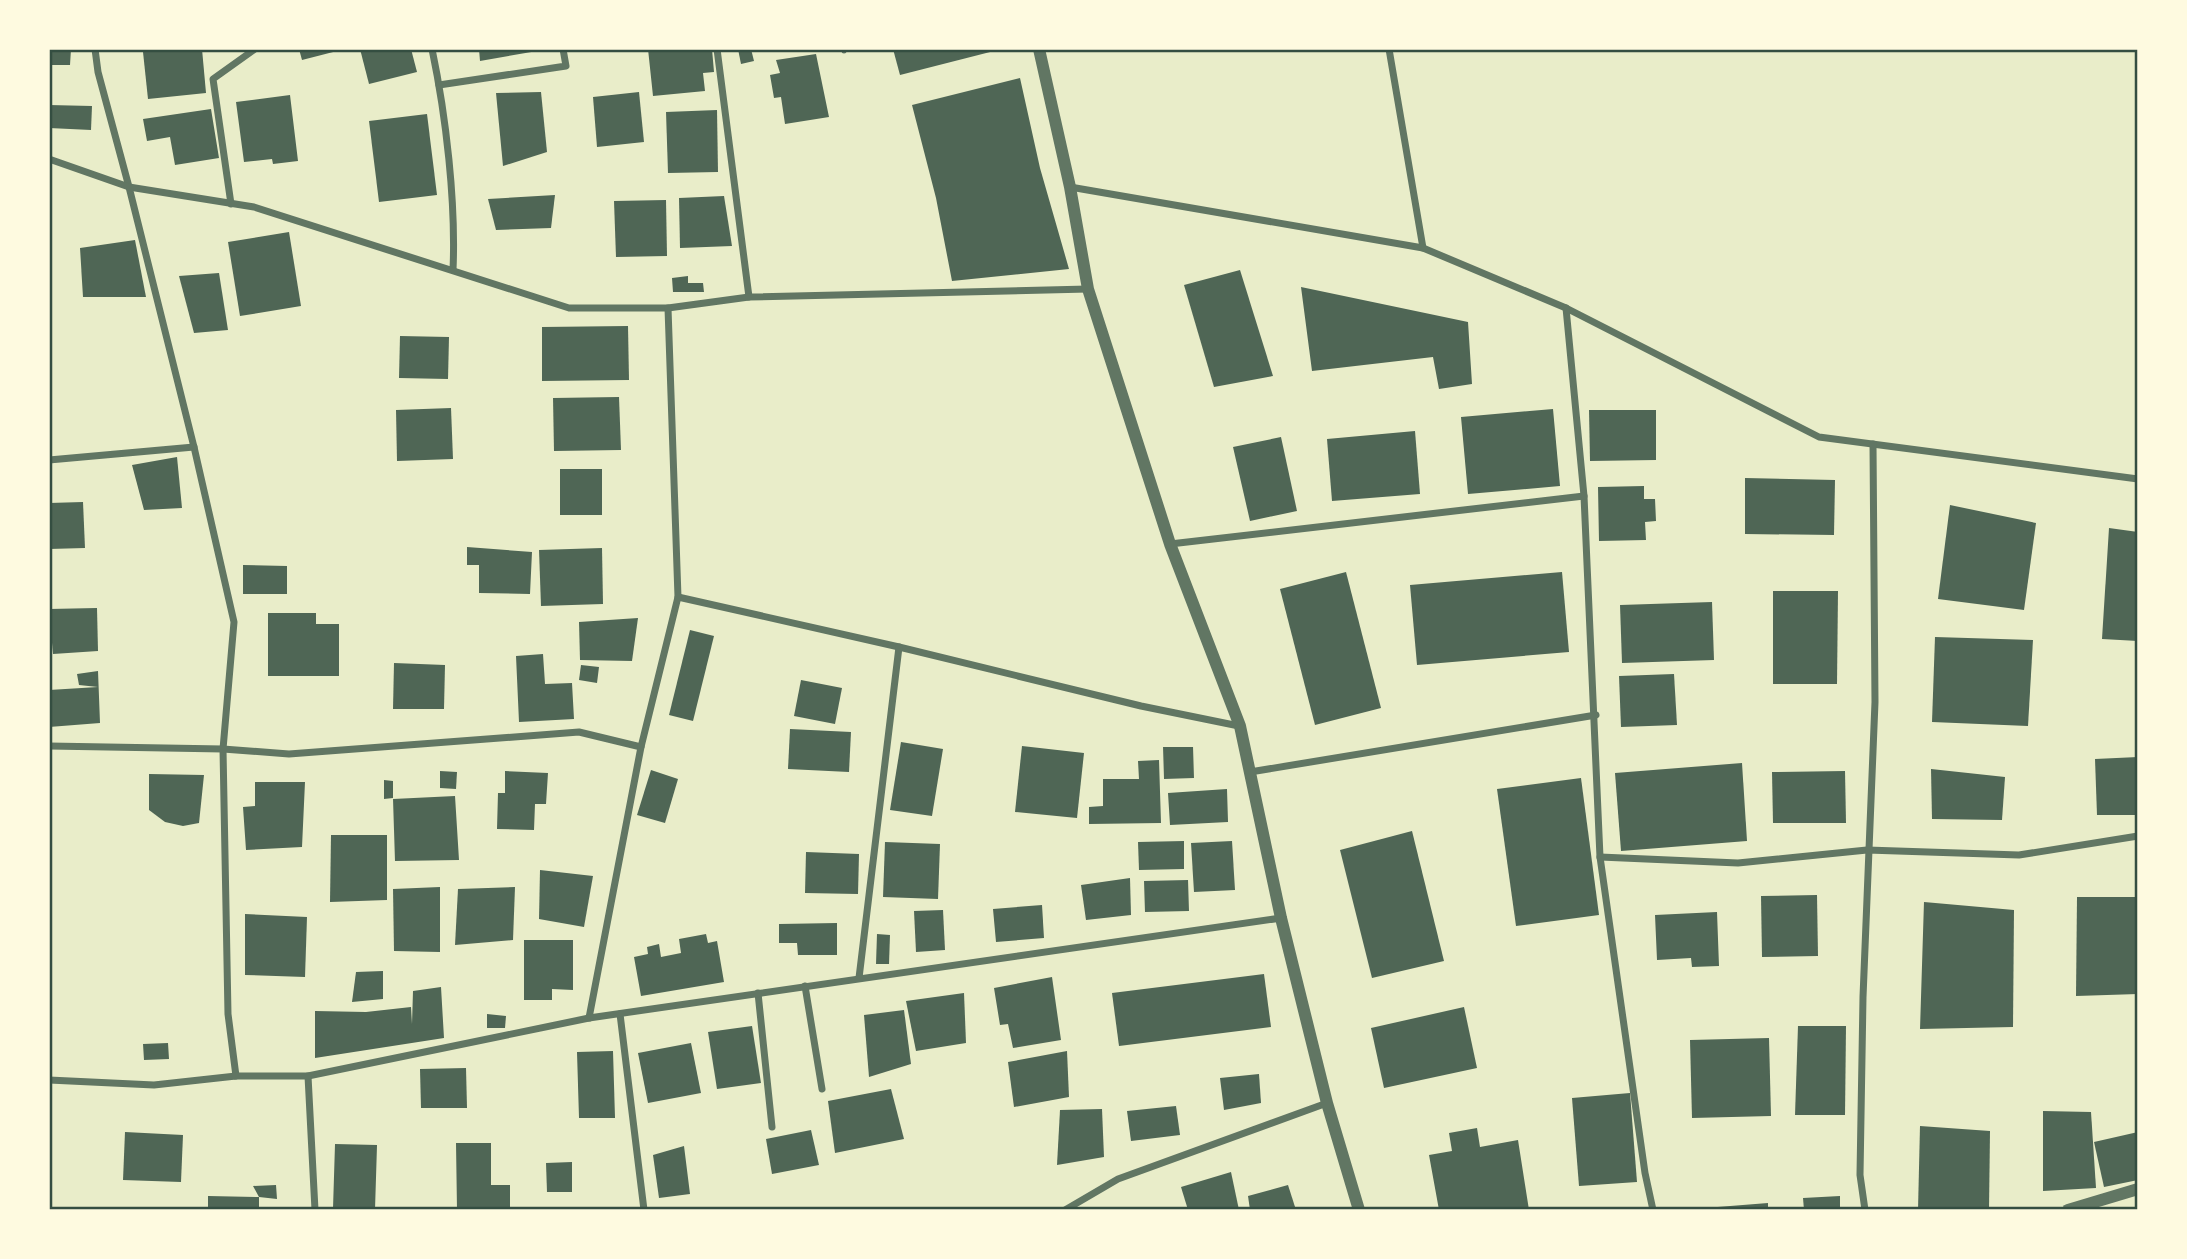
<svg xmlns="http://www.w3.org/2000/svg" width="2187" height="1259" viewBox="0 0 2187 1259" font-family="'DM Sans',sans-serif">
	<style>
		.building { fill: #4f6655 }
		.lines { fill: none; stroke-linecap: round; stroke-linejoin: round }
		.service { stroke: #617663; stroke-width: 5 }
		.minor { stroke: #617663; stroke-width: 7 }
		.tertiary { stroke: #617663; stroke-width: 12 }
		.neatline { fill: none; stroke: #344e41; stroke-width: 2.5 }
	</style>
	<rect width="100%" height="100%" fill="#e9edc9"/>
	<g class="building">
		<path d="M49,49H71L70,65H49Z"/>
		<path d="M178,49H202L206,93L148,99L143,52Z"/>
		<path d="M299,49H341V50L302,60Z"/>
		<path d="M360,49H411L417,72L369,84Z"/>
		<path d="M479,49H543V50L480,61Z"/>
		<path d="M648,49H671L672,52L712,49L714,72L703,73L705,91L653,96Z"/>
		<path d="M738,49H751L754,61L741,64Z"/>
		<path d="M893,49H998V50L900,75Z"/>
		<path d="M816,54L829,117L785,124L781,97L774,98L770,75L780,73L776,60Z"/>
		<path d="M1020,78L1040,168L1069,269L952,281L936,198L912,105Z"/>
		<path d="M541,92L547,152L503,166L496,93Z"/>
		<path d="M639,92L644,142L597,147L593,97Z"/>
		<path d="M290,95L298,161L273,164L272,159L244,162L236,102Z"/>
		<path d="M49,105L92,106L91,130L49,128Z"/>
		<path d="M211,109L219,158L175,165L170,137L147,141L143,119Z"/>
		<path d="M717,110L718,172L668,173L666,112Z"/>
		<path d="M427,114L437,195L379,202L369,121Z"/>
		<path d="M555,195L551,228L496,230L488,199Z"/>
		<path d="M724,196L732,246L680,248L679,198Z"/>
		<path d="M666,200L667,256L616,257L614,201Z"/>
		<path d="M289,232L301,306L240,316L228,242Z"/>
		<path d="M135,240L146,297H83L80,248Z"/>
		<path d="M1240,270L1273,376L1214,387L1184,285Z"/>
		<path d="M219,273L228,330L194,333L179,276Z"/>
		<path d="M688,276V283H703L704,292H673L672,278Z"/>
		<path d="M1301,287L1468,322L1472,384L1439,389L1433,357L1312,371Z"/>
		<path d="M628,326L629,380L542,381V327Z"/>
		<path d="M400,336L449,337L448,379L399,378Z"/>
		<path d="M619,397L621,450L554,451L553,398Z"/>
		<path d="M451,408L453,459L397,461L396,410Z"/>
		<path d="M1553,409L1560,486L1468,494L1461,417Z"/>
		<path d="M1589,410H1656V460L1590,461Z"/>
		<path d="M1415,431L1420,494L1332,501L1327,439Z"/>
		<path d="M1281,437L1297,511L1250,521L1233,447Z"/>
		<path d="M177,457L182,508L144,510L132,465Z"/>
		<rect x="560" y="469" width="42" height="46"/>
		<path d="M1745,478L1835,480L1834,535L1745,534Z"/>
		<path d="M1644,486V499H1655L1656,521L1645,522L1646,540L1599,541L1598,487Z"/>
		<path d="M83,502L85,548L49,549V503Z"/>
		<path d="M1950,505L2036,523L2024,610L1938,599Z"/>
		<path d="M2109,528L2138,532V641L2102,639Z"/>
		<path d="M467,547L532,552L530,594L479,593V565H467Z"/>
		<path d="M602,548L603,604L541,606L539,550Z"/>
		<path d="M243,565L287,566V594H243Z"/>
		<path d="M1346,572L1381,708L1315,725L1280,589Z"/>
		<path d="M1562,572L1569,652L1417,665L1410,585Z"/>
		<path d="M1773,591H1838L1837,684H1773Z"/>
		<path d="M1712,602L1714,660L1622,663L1620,605Z"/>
		<path d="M97,608L98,651L53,654L49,609Z"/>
		<path d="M268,613H316V624H339V676H268Z"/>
		<path d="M638,618L632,661L580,660L579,622Z"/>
		<path d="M690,630L714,636L693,721L669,715Z"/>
		<path d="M1935,637L2033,640L2028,726L1932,722Z"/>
		<path d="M543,654L545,684L572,683L574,719L519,722L516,656Z"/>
		<path d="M394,663L445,665L444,709H393Z"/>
		<path d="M581,665L599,667L597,683L579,680Z"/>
		<path d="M98,671L100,723L49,727V690L98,687L79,685L77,674Z"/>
		<path d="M1674,674L1677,725L1621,727L1619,676Z"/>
		<path d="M801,680L842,688L835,724L794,716Z"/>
		<path d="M790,729L851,732L849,772L788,769Z"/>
		<path d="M901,742L943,749L932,816L890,810Z"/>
		<path d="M1022,746L1084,753L1077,818L1015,812Z"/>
		<path d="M1163,747H1193L1194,778L1164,779Z"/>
		<path d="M2138,757V815H2097L2095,759Z"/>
		<path d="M1159,760L1161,823L1089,824V807L1103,806V779H1139L1138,761Z"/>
		<path d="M1742,763L1747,841L1621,851L1615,773Z"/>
		<path d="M1931,769L2005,777L2002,820L1932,819Z"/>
		<path d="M651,770L678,779L665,823L637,815Z"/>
		<path d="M440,771L457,772L456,789L440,788Z"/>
		<path d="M505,771L548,773L546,804H535L534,830L497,829L498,793H505Z"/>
		<path d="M1845,771L1846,823H1773L1772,772Z"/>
		<path d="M149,774L204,775L199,823L183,826L165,822L149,810Z"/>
		<path d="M1581,778L1599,915L1516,926L1497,789Z"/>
		<path d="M384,780L393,781V798L384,799Z"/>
		<path d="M255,782H305L302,847L246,850L243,807L255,806Z"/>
		<path d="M1227,789L1228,822L1170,825L1168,793Z"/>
		<path d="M455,796L459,860L395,861L393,799Z"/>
		<path d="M1412,831L1444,961L1372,978L1340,850Z"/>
		<path d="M331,835H387V900L330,902Z"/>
		<path d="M1184,841V869L1139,870L1138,842Z"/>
		<path d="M1232,841L1235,890L1194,892L1191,843Z"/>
		<path d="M885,842L940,844L938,899L883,897Z"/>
		<path d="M806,852L859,854L858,894L805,893Z"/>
		<path d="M540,870L593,876L584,927L539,919Z"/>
		<path d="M1130,878L1131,915L1086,920L1081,885Z"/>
		<path d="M1188,880L1189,911L1145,912L1144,881Z"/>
		<path d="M440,887V952L394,951L393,889Z"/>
		<path d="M515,887L513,940L455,945L458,889Z"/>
		<path d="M1817,895L1818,956L1762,957L1761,896Z"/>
		<path d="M2077,897H2138V994L2076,996Z"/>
		<path d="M1924,902L2014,910L2013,1027L1920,1029Z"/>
		<path d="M1042,905L1044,938L996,942L993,909Z"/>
		<path d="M943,910L945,950L916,952L914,911Z"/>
		<path d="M1717,912L1719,966L1692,967L1691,958L1657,960L1655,915Z"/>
		<path d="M245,914L307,917L305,977L245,975Z"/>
		<path d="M837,923V955H798L797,943H779V924Z"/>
		<path d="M706,934L708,943L717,941L724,982L641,996L634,957L648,954L647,947L659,944L661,957L681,953L679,939Z"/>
		<path d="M877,934L890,935L889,964H876Z"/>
		<path d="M524,940H573V990L552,989V1000H524Z"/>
		<path d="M383,971V999L352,1002L356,972Z"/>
		<path d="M1264,974L1271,1027L1119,1046L1112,993Z"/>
		<path d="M1052,977L1061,1040L1013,1048L1008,1024L1000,1025L994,988Z"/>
		<path d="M441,987L444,1038L315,1058V1011L366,1012L411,1007L412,1024L413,991Z"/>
		<path d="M964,993L966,1043L916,1051L906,1001Z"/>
		<path d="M1464,1007L1477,1068L1384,1088L1371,1028Z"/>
		<path d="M904,1010L911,1064L869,1077L864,1015Z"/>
		<path d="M487,1014L506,1016L505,1028H487Z"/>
		<path d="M752,1026L761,1083L717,1089L708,1032Z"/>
		<path d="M1798,1026H1846L1845,1115H1795Z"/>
		<path d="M1769,1038L1771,1116L1692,1118L1690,1040Z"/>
		<path d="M168,1043L169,1059L144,1060L143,1044Z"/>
		<path d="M691,1043L701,1093L648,1103L638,1053Z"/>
		<path d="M613,1051L615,1118H579L577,1052Z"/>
		<path d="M1067,1051L1069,1097L1014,1107L1008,1062Z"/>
		<path d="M466,1068L467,1108H421L420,1069Z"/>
		<path d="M1259,1074L1261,1103L1224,1110L1220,1078Z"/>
		<path d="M891,1089L904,1139L835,1153L828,1101Z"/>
		<path d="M1630,1093L1637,1182L1579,1186L1572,1098Z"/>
		<path d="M1176,1106L1180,1135L1131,1141L1127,1111Z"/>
		<path d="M1102,1109L1104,1157L1057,1165L1060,1110Z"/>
		<path d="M2043,1111L2091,1112L2096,1188L2043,1191Z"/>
		<path d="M1920,1126L1990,1131L1989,1210H1918Z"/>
		<path d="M1477,1128L1480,1147L1518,1140L1529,1210H1439L1429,1155L1452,1151L1449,1133Z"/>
		<path d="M811,1130L819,1165L772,1174L766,1139Z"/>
		<path d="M125,1132L183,1135L181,1182L123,1180Z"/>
		<path d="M2138,1132V1180L2104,1187L2094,1142Z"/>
		<path d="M456,1143H491V1185H510V1210H457Z"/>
		<path d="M335,1144L377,1145L375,1210L333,1209Z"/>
		<path d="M684,1146L690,1194L659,1198L653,1155Z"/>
		<path d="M572,1162V1192H547L546,1163Z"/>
		<path d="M1231,1172L1239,1210H1188L1181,1187Z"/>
		<path d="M276,1185L277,1199L259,1197V1210H208V1196L259,1197L253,1186Z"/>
		<path d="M1288,1185L1296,1210H1250L1248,1196Z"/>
		<path d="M1840,1196V1210H1804L1803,1198Z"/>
		<path d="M1768,1203V1210H1705V1208Z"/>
	</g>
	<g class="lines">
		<path class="service" d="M844,49V51"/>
		<g class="minor">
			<path d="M95,49L98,72L129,187L194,447L234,622L223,749L228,1014L236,1076"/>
			<path d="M432,49C446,116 456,202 453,270"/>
			<path d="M717,49L749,297"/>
			<path d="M1389,49L1423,248"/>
			<path d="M439,85L566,66L563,49"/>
			<path d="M49,159L129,187L254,207L569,308H668L749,297L1088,289"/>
			<path d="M1070,187L1423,248L1566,308L1819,437L2138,479"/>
			<path d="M231,204L213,79L255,49"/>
			<path d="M1566,308L1584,496L1600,857L1645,1173L1653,1210"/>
			<path d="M49,460L194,447"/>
			<path d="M1170,544L1584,496"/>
			<path d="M678,597L899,647L1141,706L1239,726"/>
			<path d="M49,746L223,749L289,754L579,732L641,747"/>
			<path d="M1250,772L1596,715"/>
			<path d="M1600,857L1738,863L1867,850L2019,855L2138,836"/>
			<path d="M859,978L899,647"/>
			<path d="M805,986L822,1089"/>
			<path d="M758,993L772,1127"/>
			<path d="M620,1014L644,1210"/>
			<path d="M589,1018L641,747L678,597L668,308"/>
			<path d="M308,1076L315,1210"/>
			<path d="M49,1080L154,1085L236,1076H308L589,1018L1281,918"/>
			<path d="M1065,1210L1118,1179L1327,1103"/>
			<path d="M1865,1210L1860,1175L1863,997L1875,702L1873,444"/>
		</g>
		<g class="tertiary">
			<path d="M1039,49L1070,187L1088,289L1170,544L1240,726L1281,918L1327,1103L1359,1210"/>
			<path d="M2068,1210L2138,1189"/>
		</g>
	</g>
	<rect width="2187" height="1259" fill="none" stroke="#fefae0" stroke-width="102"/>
	<rect x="51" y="51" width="2085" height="1157" class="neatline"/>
</svg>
